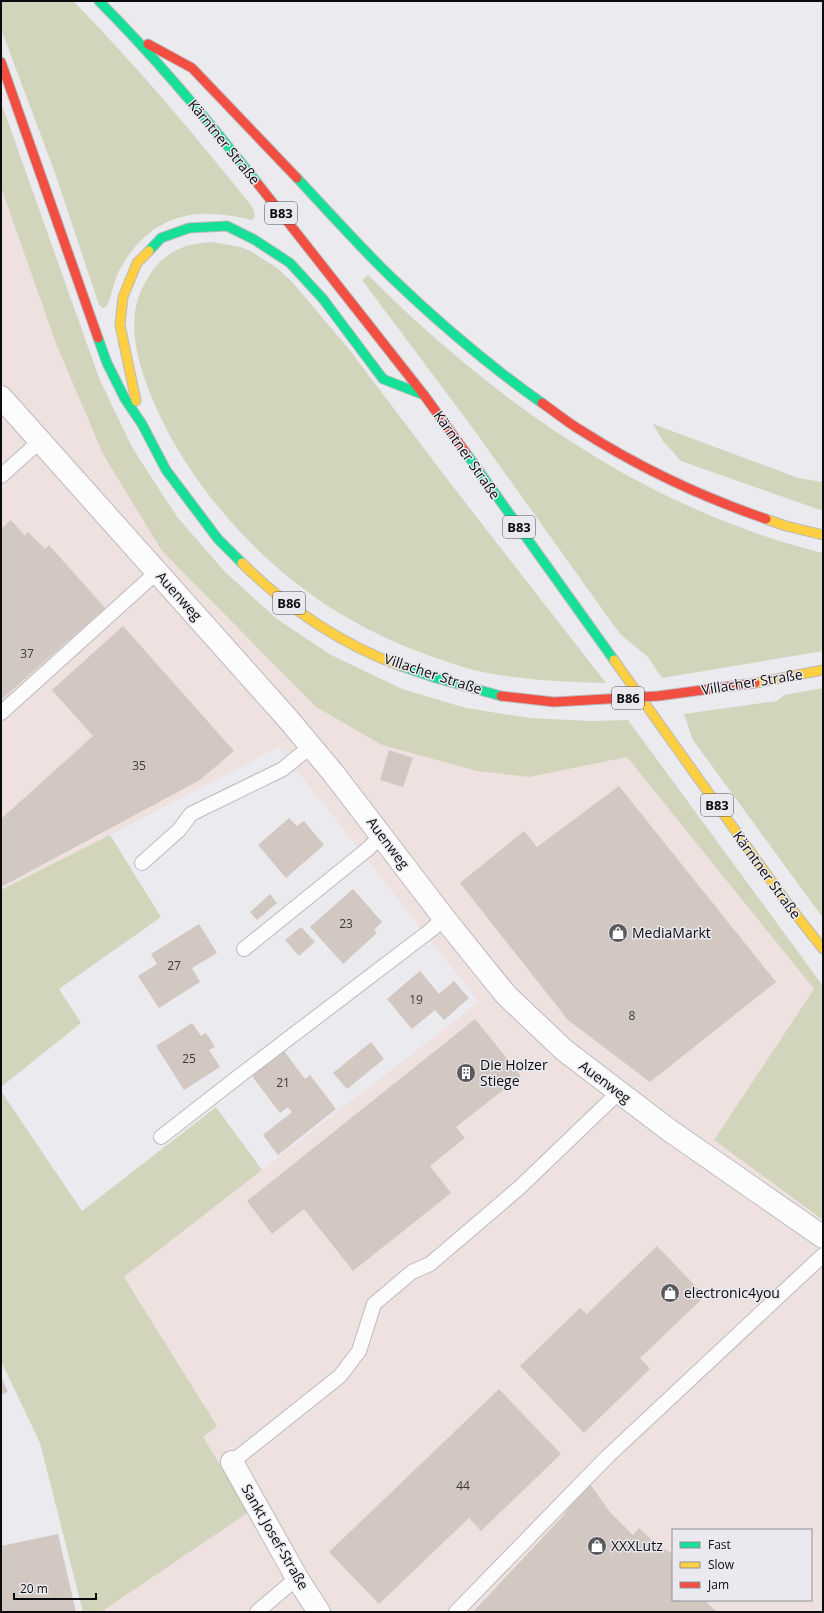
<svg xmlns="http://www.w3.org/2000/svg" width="824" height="1613" viewBox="0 0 824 1613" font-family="'Open Sans',sans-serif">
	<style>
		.commercial { fill: #efe1df; fill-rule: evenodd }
		.green { fill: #d3d4bc }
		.building { fill: #d2c7c1 }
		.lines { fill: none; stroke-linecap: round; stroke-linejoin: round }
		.lane-casing { stroke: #bababc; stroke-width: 16 }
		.street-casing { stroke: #bababc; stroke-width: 24 }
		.fast-casing { stroke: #bababc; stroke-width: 11 }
		.slow-casing { stroke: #bababc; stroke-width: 11 }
		.jam-casing { stroke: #bababc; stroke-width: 11 }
		.lane { stroke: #fcfcfc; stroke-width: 14 }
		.street { stroke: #fcfcfc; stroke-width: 22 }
		.fast { stroke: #16e098; stroke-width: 9 }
		.slow { stroke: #ffcf43; stroke-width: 9 }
		.jam { stroke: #f24e42; stroke-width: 9 }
		.jam-bridge-casing { stroke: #bababc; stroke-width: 11; stroke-linecap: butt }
		.jam-bridge { stroke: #f24e42; stroke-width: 9 }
		.labels { text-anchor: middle; stroke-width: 3; stroke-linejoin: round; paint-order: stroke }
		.number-label { font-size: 12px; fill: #3e3b3b }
		.shield { fill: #eae9ef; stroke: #4f4e52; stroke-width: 1 }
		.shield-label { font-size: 13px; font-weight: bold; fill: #0c0c0e }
		.street-label { font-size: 14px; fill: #0c0c0e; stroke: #eae9ef }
		.poi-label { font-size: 14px; fill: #0c0c0e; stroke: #eae9ef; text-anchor: start }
	</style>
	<rect width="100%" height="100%" fill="#ebeaee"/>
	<path class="commercial" d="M1,187L55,341L162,551L316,707L382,745L529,777L627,757L814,989L714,1140L823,1220V1612H101L249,1512L203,1437L217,1426L124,1277L479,1002L279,747L110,835L1,890ZM673,1530H811V1600H673Z"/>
	<g class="green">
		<path d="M1,1H73C137,66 196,136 253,208L255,217L251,220C195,205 150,215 120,269C114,280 112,294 107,306L103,308L99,305L55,173L1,29Z"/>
		<path d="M1,102L99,378L132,447L155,483L178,518L225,572L277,619L331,655L402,689L466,708L530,718L591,721L628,720L823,986V1220L714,1140L814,989L627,757L529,777L477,771L382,745L316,707L162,551L103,454L55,341L1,187Z"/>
		<path d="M212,242L241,247L252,252L277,268L293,283L348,348L457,492L606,683C562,682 517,680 474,670C464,668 455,664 445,661C408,649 372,633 339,613C257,563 180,476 147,385C135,352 126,314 146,281C161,254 182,243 212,242Z"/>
		<path d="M368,275C387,293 405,312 425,329C540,432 672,516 823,553V651L662,678L648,657L620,634L472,427L362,280Z"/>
		<path d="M653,424L798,478L823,482V511L681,461L662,440Z"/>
		<path d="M823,688V918L693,740L684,714L777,701L784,695Z"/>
		<path d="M110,835L161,917L59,989L81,1023L1,1087V890Z"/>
		<path d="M1,1091L82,1211L216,1107L262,1170L124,1277L217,1426L203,1437L249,1512L101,1612H83L40,1443L1,1361Z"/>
	</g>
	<g class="building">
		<path d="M11,520L25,536L28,532L45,549L49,545L105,608L1,700V529Z"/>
		<path d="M123,626L234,751L200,780L1,887V819L93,736L52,690Z"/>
		<path d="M389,750L413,758L403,787L380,780Z"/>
		<path d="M619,786L776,982L650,1082L568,1020L460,883L524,831L537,847Z"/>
		<path d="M289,818L297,826L304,821L324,845L286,878L258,845Z"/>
		<path d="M353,889L382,922L374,930L377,933L343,964L310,927Z"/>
		<path d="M270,894L277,903L257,920L250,912Z"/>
		<path d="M199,924L217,953L192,968L200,982L159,1008L138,976L157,964L151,954Z"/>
		<path d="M301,927L315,942L299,956L285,940Z"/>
		<path d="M420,971L439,994L454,981L469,998L444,1020L435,1010L412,1029L387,999Z"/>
		<path d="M475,1019L521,1076L456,1127L465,1138L430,1166L451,1193L353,1271L304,1209L272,1234L247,1201Z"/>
		<path d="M192,1023L201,1036L206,1033L215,1047L209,1050L220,1067L184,1090L156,1046Z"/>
		<path d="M371,1042L384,1059L347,1089L333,1073Z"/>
		<path d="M284,1051L305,1079L310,1075L336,1109L278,1155L263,1135L292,1112L288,1107L280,1113L252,1076Z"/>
		<path d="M657,1246L705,1296L640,1358L650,1369L584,1433L520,1366L580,1308L587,1314Z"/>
		<path d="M1,1376L8,1392L1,1395Z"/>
		<path d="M499,1389L561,1454L481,1531L469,1518L379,1604L329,1552Z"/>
		<path d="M587,1480L610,1512L633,1535L639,1528L656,1544L673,1554V1600H711L707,1603L717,1612H473L563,1516Z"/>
		<path d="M58,1534L76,1612H1V1546Z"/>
	</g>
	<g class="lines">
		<g class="lane-casing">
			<g id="lane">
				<path d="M1,476L40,441"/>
				<path d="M1,713L157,572"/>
				<path d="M142,863L179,830L191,814L283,769L311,746"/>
				<path d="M244,949L369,848L382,834"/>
				<path d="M161,1137L238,1077L431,930L444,918"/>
				<path d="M232,1462L340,1376L359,1351L374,1304L412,1272L430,1264L519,1188L619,1092"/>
				<path d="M257,1612L297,1578"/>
				<path d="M456,1612L607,1457L823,1255"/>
			</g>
		</g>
		<g class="street-casing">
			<g id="street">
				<path d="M1,397L288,719L334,774L444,918L506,995L564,1050L619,1092L669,1130L823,1237"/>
				<path d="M232,1462L297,1578L319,1612"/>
			</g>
		</g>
		<g class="fast-casing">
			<g id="fast">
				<path d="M99,1C156,58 208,120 258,184"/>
				<path d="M297,178C328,211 358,245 391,277C438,322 488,365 542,403"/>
				<path d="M149,251L161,238L189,228L227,226L255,240L290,263L323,299L383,379L424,395"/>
				<path d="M98,338L107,363L125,399L142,424L166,470L218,539L242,563"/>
				<path d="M466,453L614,660"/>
				<path d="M401,666L436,678L501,696"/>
			</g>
		</g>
		<g class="slow-casing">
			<g id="slow">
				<path d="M136,401L120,325L123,297L137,263L149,251"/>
				<path d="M766,519L786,526L823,535"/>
				<path d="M242,563C286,607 342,645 401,666"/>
				<path d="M614,660L787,903L823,949"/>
				<path d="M755,683L823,670"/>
			</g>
		</g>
		<g class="jam-casing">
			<g id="jam">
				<path d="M148,44L192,68L297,178"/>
				<path d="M1,62L98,338"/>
				<path d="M258,184L424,395L466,453"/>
				<path d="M542,403C555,412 568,423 582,431C640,468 702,497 766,519"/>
			</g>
		</g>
		<use href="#lane" class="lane"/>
		<use href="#street" class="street"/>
		<use href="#fast" class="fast"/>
		<use href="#slow" class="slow"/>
		<use href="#jam" class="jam"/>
		<g class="jam-bridge-casing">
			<path id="jam-bridge" d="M501,696L554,702L658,696L755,683"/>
		</g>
		<use href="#jam-bridge" class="jam-bridge"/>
	</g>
	<defs>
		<g id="shop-disc" transform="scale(1)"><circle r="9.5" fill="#5a5a5c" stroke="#eae9ef"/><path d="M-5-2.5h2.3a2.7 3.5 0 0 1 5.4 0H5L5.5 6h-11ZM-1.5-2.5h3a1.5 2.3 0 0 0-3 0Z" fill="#fff"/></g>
		<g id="building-disc" transform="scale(1)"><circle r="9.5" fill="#5a5a5c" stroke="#eae9ef"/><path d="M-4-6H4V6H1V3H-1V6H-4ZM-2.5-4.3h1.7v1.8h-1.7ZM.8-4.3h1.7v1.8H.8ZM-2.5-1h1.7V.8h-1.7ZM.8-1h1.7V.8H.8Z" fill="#fff"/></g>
	</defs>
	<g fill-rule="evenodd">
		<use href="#shop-disc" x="618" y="933"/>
		<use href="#building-disc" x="466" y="1073"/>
		<use href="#shop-disc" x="670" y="1293"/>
		<use href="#shop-disc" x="597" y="1546"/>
	</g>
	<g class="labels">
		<g class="number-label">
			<text x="27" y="658">37</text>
			<text x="139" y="770">35</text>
			<text x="346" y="928">23</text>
			<text x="174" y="970">27</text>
			<text x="416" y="1004">19</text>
			<text x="632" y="1020">8</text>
			<text x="189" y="1063">25</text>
			<text x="283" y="1087">21</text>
			<text x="463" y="1490">44</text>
		</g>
		<g class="shield">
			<rect x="265" y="202" width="32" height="22" rx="3"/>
			<rect x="503" y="516" width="32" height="22" rx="3"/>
			<rect x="273" y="592" width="32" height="22" rx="3"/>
			<rect x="612" y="687" width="32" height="22" rx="3"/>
			<rect x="701" y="794" width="32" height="22" rx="3"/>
		</g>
		<g class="shield-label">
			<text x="281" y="218">B83</text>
			<text x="519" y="532">B83</text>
			<text x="289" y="608">B86</text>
			<text x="628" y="703">B86</text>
			<text x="717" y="810">B83</text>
		</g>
		<g class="street-label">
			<text transform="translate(224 142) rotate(51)" y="5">Kärntner Straße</text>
			<text transform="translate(467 455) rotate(55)" y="5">Kärntner Straße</text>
			<text transform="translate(179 596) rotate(48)" y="5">Auenweg</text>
			<text transform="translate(433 674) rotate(18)" y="5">Villacher Straße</text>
			<text transform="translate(752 682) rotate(-9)" y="5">Villacher Straße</text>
			<text transform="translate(388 843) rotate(53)" y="5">Auenweg</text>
			<text transform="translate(767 875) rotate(54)" y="5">Kärntner Straße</text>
			<text transform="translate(605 1082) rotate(37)" y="5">Auenweg</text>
			<text transform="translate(275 1537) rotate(60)" y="5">Sankt Josef-Straße</text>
		</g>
		<g class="poi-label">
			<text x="632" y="938">MediaMarkt</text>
			<text x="480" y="1070">Die Holzer<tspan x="480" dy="16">Stiege</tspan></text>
			<text x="684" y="1298">electronic4you</text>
			<text x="611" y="1551">XXXLutz</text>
		</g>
	</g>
	<rect width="824" height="1613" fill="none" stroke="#0c0c0e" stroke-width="4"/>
	<rect x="672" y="1529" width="140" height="72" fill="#eae9ef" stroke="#919195"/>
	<rect x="680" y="1542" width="20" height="6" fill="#16e098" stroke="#919195"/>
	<text x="708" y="1549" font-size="12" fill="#0c0c0e">Fast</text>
	<rect x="680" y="1562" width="20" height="6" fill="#ffcf43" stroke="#919195"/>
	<text x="708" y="1569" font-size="12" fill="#0c0c0e">Slow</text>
	<rect x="680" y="1582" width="20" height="6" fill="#f24e42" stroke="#919195"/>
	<text x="708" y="1589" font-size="12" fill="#0c0c0e">Jam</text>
	<path d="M14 1593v6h82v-6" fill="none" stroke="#0c0c0e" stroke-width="2"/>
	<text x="20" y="1593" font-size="12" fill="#0c0c0e" stroke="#eae9ef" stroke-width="3" paint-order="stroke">20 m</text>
</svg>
